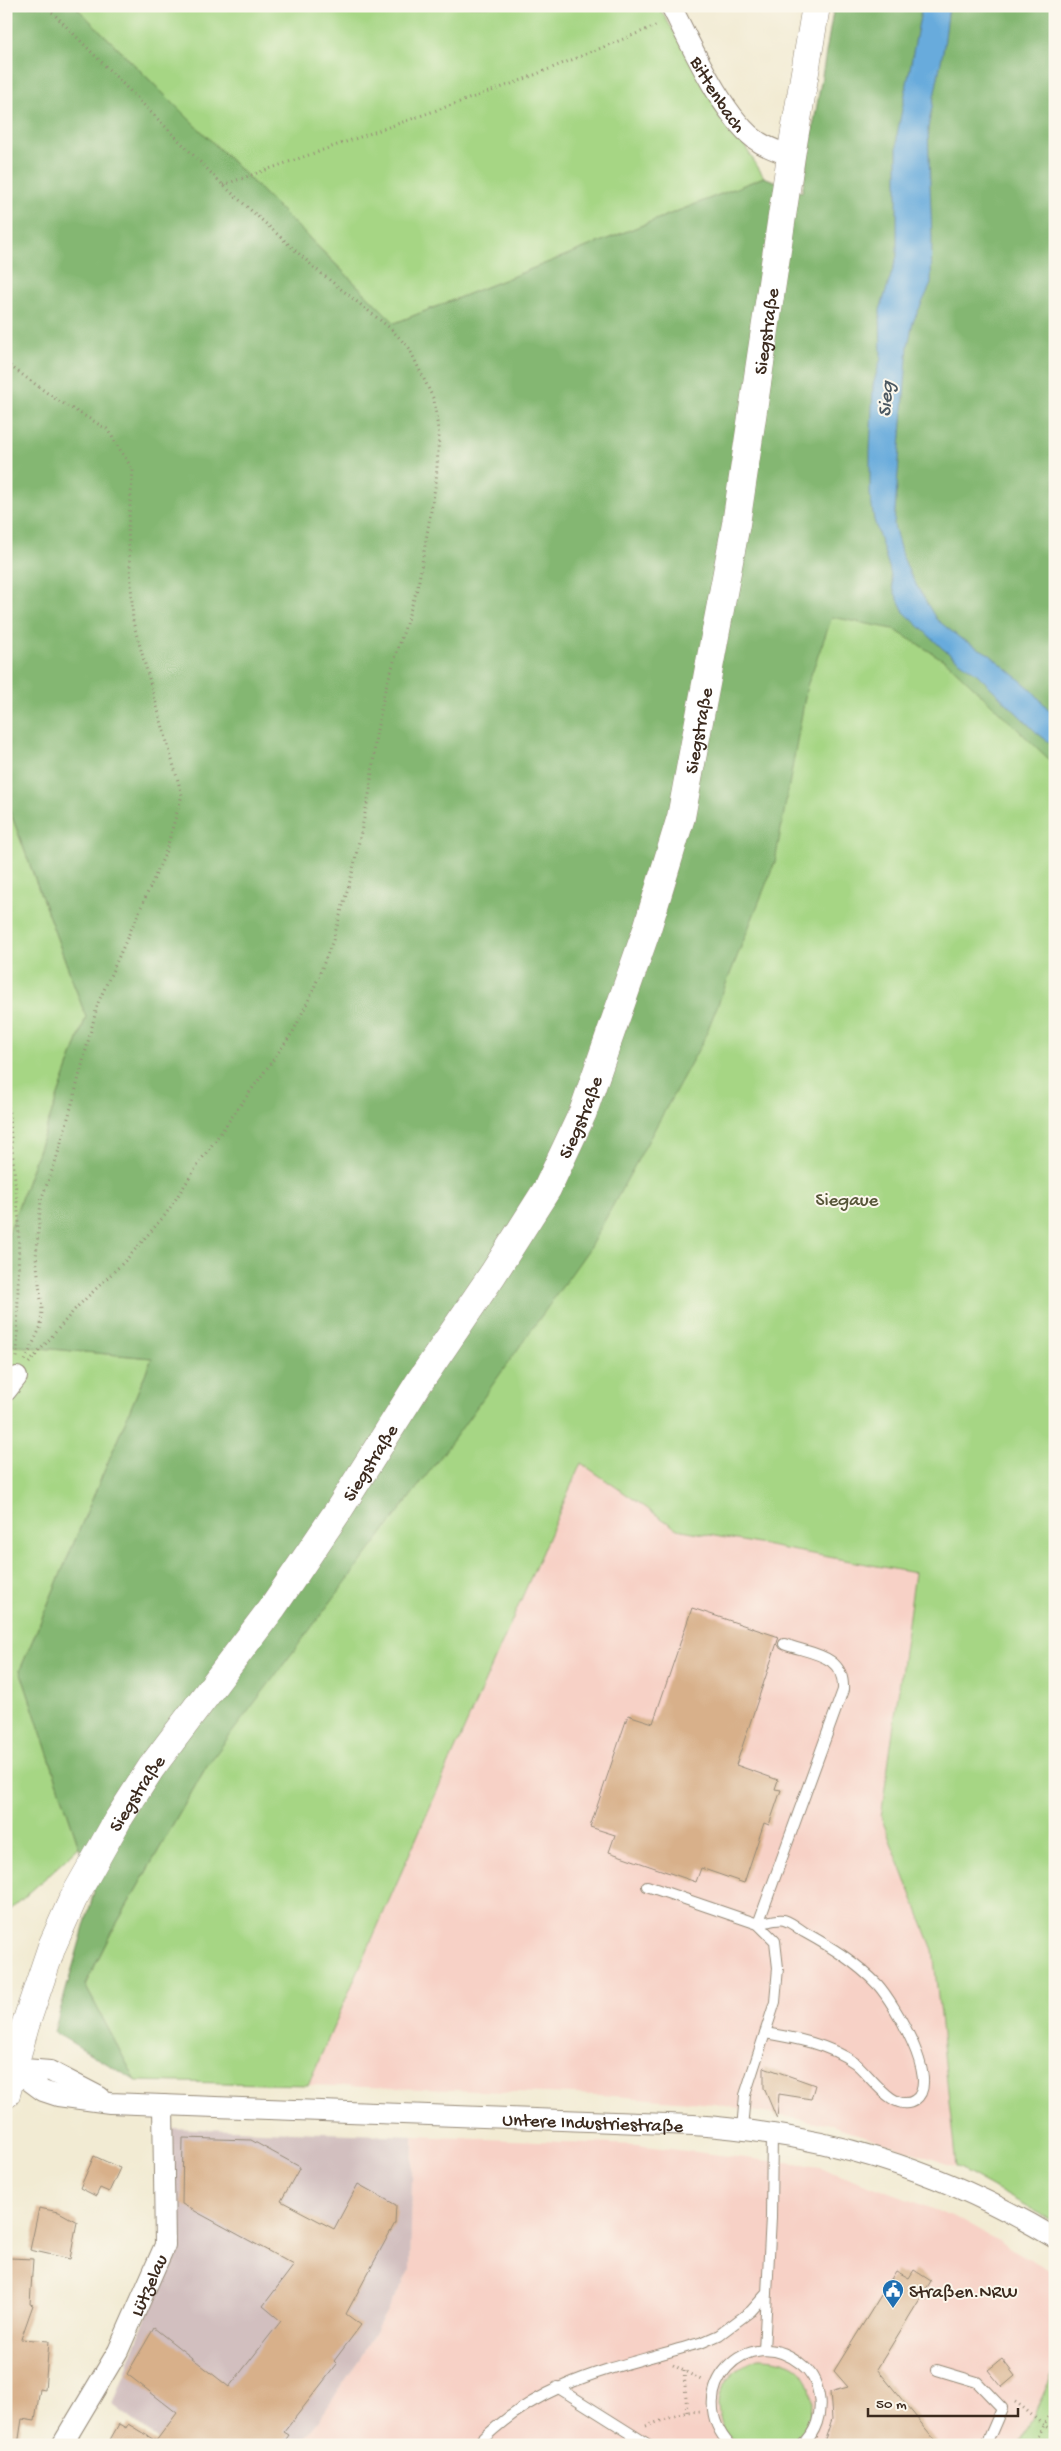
<svg xmlns="http://www.w3.org/2000/svg" width="1061" height="2451" viewBox="0 0 1061 2451" font-family="'Gochi Hand',sans-serif">
	<style>
		.built { fill: #f7d1c6 }
		.industrial { fill: #d2bfbf }
		.green { fill: #a6d684; stroke: #708051 }
		.forest { fill: #84b772; stroke: #607048 }
		.water { fill: #67abdc; stroke: #516a7d }
		.building { fill: #d8b08a }
		.lines { fill: none; stroke-linecap: round; stroke-linejoin: round }
		.lane-casing { stroke: #968a78; stroke-width: 12 }
		.street-casing { stroke: #968a78; stroke-width: 22 }
		.primary-casing { stroke: #968a78; stroke-width: 29 }
		.path { stroke: #968a78; stroke-width: 3; stroke-dasharray: 1 4; stroke-linecap: butt }
		.lane { stroke: #fff; stroke-width: 10 }
		.street { stroke: #fff; stroke-width: 20 }
		.primary { stroke: #fff; stroke-width: 28 }
		.labels { text-anchor: middle; stroke-width: 4; stroke-linejoin: round; paint-order: stroke }
		.street-label { font-size: 19px; fill: #3b2a1e; stroke: #fbf7ec }
		.park-label { font-size: 19px; fill: #565538; stroke: #fbf7ec }
		.poi-label { font-size: 19px; fill: #3b2a1e; stroke: #fbf7ec; text-anchor: start }
		.water-label { font-size: 20px; font-style: italic; fill: #4a5760; stroke: #fbf7ec }
	</style>
	<rect width="100%" height="100%" fill="#fbf7ec"/>
	<filter id="ink" filterUnits="userSpaceOnUse"><feTurbulence type="fractalNoise" baseFrequency=".02" numOctaves="2"/><feDisplacementMap in="SourceGraphic" scale="10" xChannelSelector="R" yChannelSelector="G"/><feConvolveMatrix kernelMatrix="1 2 1 2 8 2 1 2 1" color-interpolation-filters="sRGB"/></filter>
	<filter id="wash" filterUnits="userSpaceOnUse"><feTurbulence type="fractalNoise" baseFrequency=".0096" numOctaves="4" result="noise"/><feDisplacementMap in="SourceGraphic" scale="20" xChannelSelector="R" yChannelSelector="G"/><feGaussianBlur stdDeviation="1.12" result="paint"/><feColorMatrix in="noise" values="0 0 0 0 0 0 0 0 0 0 0 0 0 0 0 0 0 1.4 0 .05"/><feComposite in="paint" operator="in"/></filter>
	<g filter="url(#wash)">
		<rect width="100%" height="100%" fill="#f2ebd3"/>
		<g class="built">
			<path d="M581,1463L677,1529L915,1573L881,1817L933,1950L956,2167L832,2125L714,2104L600,2095L308,2085Z"/>
			<path d="M413,2136L637,2145L820,2167L957,2218L1055,2273V2368L1020,2445H299L315,2426L362,2355L410,2270Z"/>
		</g>
		<path class="industrial" d="M169,2128L413,2136L410,2270L362,2355L315,2426L299,2445H166L113,2405L174,2243Z"/>
		<g class="green">
			<path d="M75,6H658L764,177L395,323Z"/>
			<path d="M1055,6V2222L956,2167L933,1950L881,1817L915,1573L677,1529L581,1463L308,2085L136,2081L85,1985L109,1937L206,1767L811,600Z"/>
			<path d="M6,800L86,1017L6,1241Z"/>
			<path d="M6,1345L152,1358L20,1670L79,1847L6,1914Z"/>
			<path d="M758,2358C770,2358 788,2360 798,2368C820,2386 816,2439 786,2445C779,2446 771,2445 763,2445C749,2445 740,2445 728,2435C724,2431 722,2424 720,2418C711,2389 734,2368 758,2358Z"/>
			<path d="M1055,2368V2445H1020L1025,2435Z"/>
		</g>
		<path class="forest" d="M6,6H75L395,323L764,177L802,192L834,6H1055V765L947,662L893,629L832,617L807,686L775,862L704,1039L589,1249L454,1439L206,1767L109,1937L85,1985L136,2081L54,2032L94,1892L20,1670L152,1358L6,1345V1241L86,1017L6,800Z"/>
		<path class="water" d="M922,6H949L944,46L928,128L932,238L931,284L913,322L908,346L894,525L901,552L910,574L936,619L960,638L989,654L1031,689L1055,717V747L1036,732L977,674L943,649L904,612L894,591L889,567L874,520L870,494V452L873,385L881,358L880,310L897,256V135Z"/>
		<g id="blocks">
			<g class="building">
				<path d="M692,1608L779,1637L736,1765L778,1780L775,1789L781,1790L769,1825L764,1823L744,1883L701,1868L696,1882L609,1852L615,1835L590,1827L628,1715L653,1723Z"/>
				<path d="M764,2067L815,2085L811,2099L779,2094L777,2119L764,2088Z"/>
				<path d="M183,2138L251,2140L300,2167L281,2201L334,2229L358,2184L396,2205L395,2223L346,2314L361,2325L334,2361L337,2364L284,2432L289,2435L282,2445H107L119,2424L126,2428L128,2424L156,2441L177,2413L127,2374L154,2328L229,2387L281,2321L263,2306L294,2265L182,2204Z"/>
				<path d="M94,2156L120,2168L109,2192L100,2188L96,2196L80,2188Z"/>
				<path d="M39,2208L59,2212L77,2222L70,2259L30,2250Z"/>
				<path d="M10,2258L33,2259L30,2304L33,2305L21,2339L49,2341L45,2390L40,2389L35,2421L22,2419L18,2445H6V2262L9,2263Z"/>
				<path d="M914,2270L931,2281L877,2369L939,2445H823L832,2419L830,2392L848,2387L834,2371L896,2271L909,2278Z"/>
				<path d="M1002,2359L1015,2376L1002,2387L988,2370Z"/>
			</g>
		</g>
	</g>
	<g filter="url(#ink)">
		<use href="#blocks" fill-opacity="0" stroke="#968a78" stroke-width="1"/>
		<g class="lines">
			<g class="lane-casing">
				<g id="lane">
					<path d="M647,1886L758,1924L775,1941L778,1968L775,2002L745,2095L742,2129"/>
					<path d="M765,2033C795,2038 829,2044 855,2063C869,2073 894,2115 915,2100C942,2082 893,2002 878,1985C856,1962 831,1947 804,1932C798,1928 791,1922 784,1920C777,1918 765,1923 758,1924L843,1690C845,1654 811,1654 784,1644"/>
					<path d="M764,2350L767,2293"/>
					<path d="M937,2370L977,2382L1002,2408L986,2445"/>
					<path d="M557,2387L649,2445"/>
					<path d="M477,2445C542,2378 618,2368 703,2342L719,2335L751,2311L767,2293L771,2217L772,2133"/>
					<path d="M730,2445C680,2390 749,2320 801,2364C812,2372 817,2383 819,2396C822,2414 816,2433 802,2445"/>
				</g>
			</g>
			<g class="street-casing">
				<g id="street">
					<path id="s1" d="M671,6C690,43 725,121 759,142C768,148 781,152 791,156"/>
					<path d="M6,1391L17,1377"/>
					<path id="s2" d="M12,2068L43,2091L58,2096L110,2103L693,2125C826,2134 940,2169 1055,2238"/>
					<path d="M12,2068L50,2071L100,2097"/>
					<path id="s3" d="M62,2445L118,2351L165,2245L163,2105"/>
				</g>
			</g>
			<g class="primary-casing">
				<g id="primary">
					<path id="s4" d="M6,2094L25,2026L52,1946L73,1899L117,1821L151,1768L272,1608L338,1511L420,1381L493,1274L547,1189L583,1112L647,929L681,817L736,524L791,156L816,6"/>
				</g>
			</g>
			<g class="path">
				<path d="M223,185L517,82L658,25"/>
				<path d="M6,363L57,400L107,429L133,470L128,528L133,622L182,795L165,854L98,1003L72,1104L56,1160L41,1200L36,1257L42,1309L41,1326L25,1361"/>
				<path d="M6,1082L19,1223L17,1358"/>
				<path d="M29,1363L77,1307L126,1260L166,1214L201,1160L293,1032L312,993L333,940L352,874L370,790L376,735L385,690L418,586L436,482L439,436L434,400L409,348L390,328L317,270L223,185L46,6"/>
				<path d="M673,2365L703,2381"/>
				<path d="M684,2371L687,2412"/>
				<path d="M1015,2402C1030,2411 1039,2425 1055,2431"/>
				<path d="M646,2426L687,2412L700,2411"/>
				<path d="M605,2445L613,2440"/>
				<path d="M1034,2445L1055,2403"/>
			</g>
			<use href="#lane" class="lane"/>
			<use href="#street" class="street"/>
			<use href="#primary" class="primary"/>
		</g>
	</g>
	<defs>
		<g id="civic-pin" transform="scale(1.125)"><path d="M0 17L-7.5 6A9.5 9.5 0 1 1 7.5 6Z" fill="#1f6fb2" stroke="#fbf7ec"/><path d="M-.6-6.5H3V-4.5H.6V-3L4-1V1h2V6H-6V1h2V-1L-.6-3ZM-1.2 2.5V6h2.4V2.5Z" fill="#fff"/></g>
	</defs>
	<g fill-rule="evenodd">
		<use href="#civic-pin" x="893" y="2290"/>
	</g>
	<g class="labels">
		<g class="street-label">
			<text dy="7" stroke="none"><textPath href="#s1" startOffset="100">Bittenbach</textPath></text>
			<text dy="7" stroke="none"><textPath href="#s4" startOffset="1950">Siegstraße</textPath></text>
			<text dy="7" stroke="none"><textPath href="#s4" startOffset="1545">Siegstraße</textPath></text>
			<text dy="7" stroke="none"><textPath href="#s4" startOffset="1140">Siegstraße</textPath></text>
			<text dy="7" stroke="none"><textPath href="#s4" startOffset="735">Siegstraße</textPath></text>
			<text dy="7" stroke="none"><textPath href="#s4" startOffset="330">Siegstraße</textPath></text>
			<text dy="7" stroke="none"><textPath href="#s2" startOffset="590">Untere Industriestraße</textPath></text>
			<text dy="7" stroke="none"><textPath href="#s3" startOffset="182">Lützelau</textPath></text>
		</g>
		<g class="park-label">
			<text x="847" y="1205">Siegaue</text>
		</g>
		<g class="poi-label">
			<text x="909" y="2297">Straßen.NRW</text>
		</g>
		<g class="water-label">
			<text transform="translate(884 399) rotate(-85)" y="7">Sieg</text>
		</g>
	</g>
	<rect width="1061" height="2451" fill="none" stroke="#fbf7ec" stroke-width="25"/>
	<path d="M868 2408v8h150v-8" fill="none" stroke="#3b2a1e" stroke-width="2.5"/>
	<text x="876" y="2408" font-size="15" fill="#3b2a1e" stroke="#fbf7ec" stroke-width="4" paint-order="stroke">50 m</text>
</svg>
